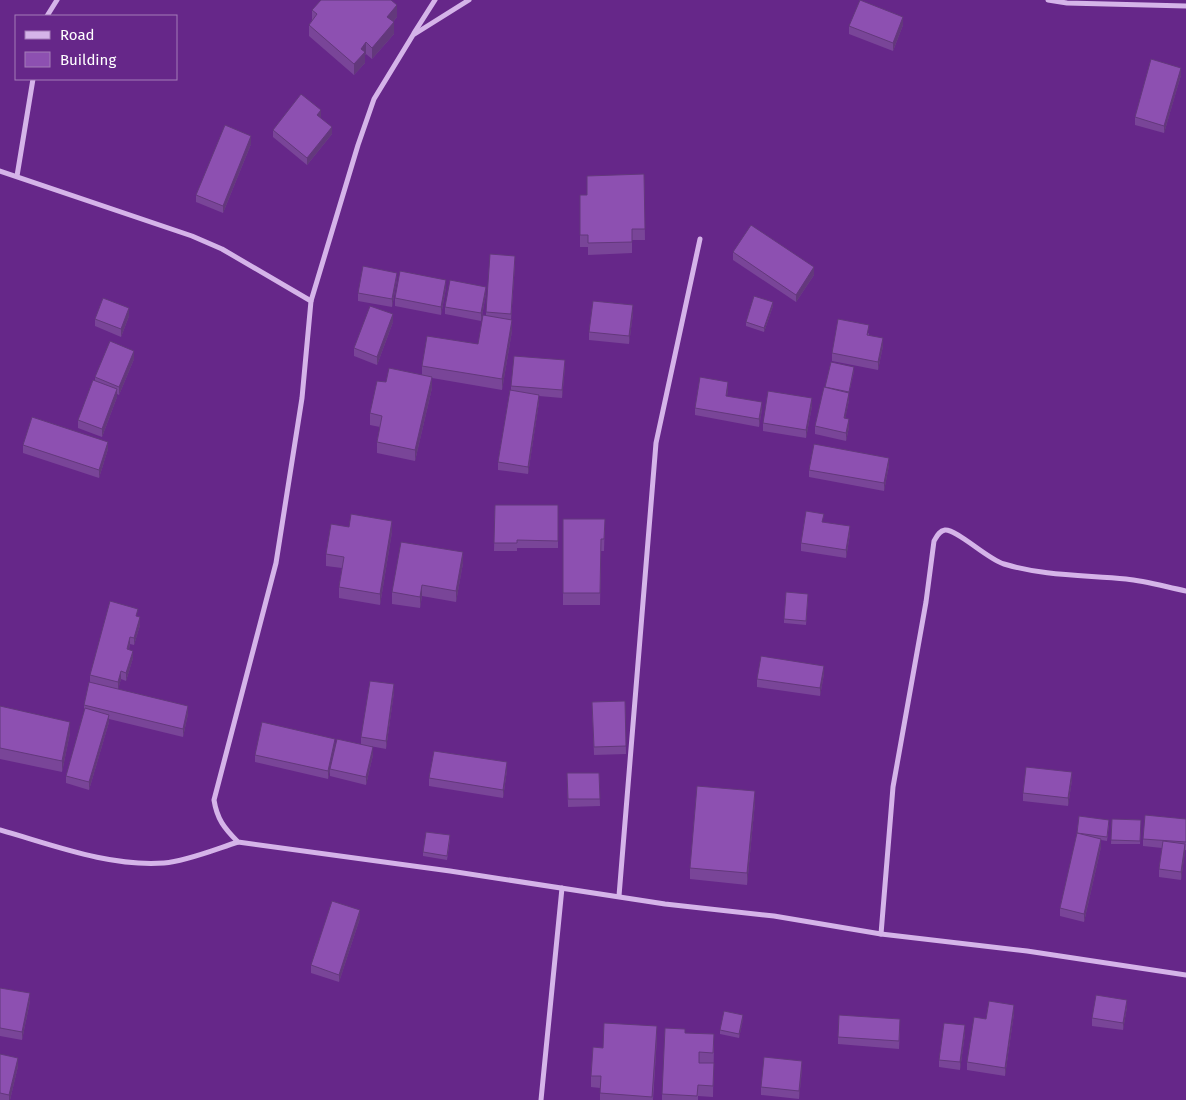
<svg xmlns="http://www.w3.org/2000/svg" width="1186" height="1100" viewBox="0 0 1186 1100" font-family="'Fira Sans',sans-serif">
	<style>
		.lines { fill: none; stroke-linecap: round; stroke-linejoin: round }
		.minor { stroke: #d5b4e9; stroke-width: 5 }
		.wall { fill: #794598 }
		.shaded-wall { fill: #63387c }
		.building { fill: #8d50b1; stroke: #63387c }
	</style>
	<rect width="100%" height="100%" fill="#662789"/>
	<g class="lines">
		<g class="minor">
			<path d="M1048,0L1067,3L1186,6"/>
			<path d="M47,16L57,0"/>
			<path d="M414,33L435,0"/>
			<path d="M0,171L192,236L222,249L311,301L302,398L276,563L214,800C217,819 224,828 238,842L450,871L665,904L774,916L881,934L1027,951L1186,975"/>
			<path d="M17,176L33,79"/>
			<path d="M311,301L358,145L374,99L413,35L469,0"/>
			<path d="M0,830C53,845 109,867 164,863C187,861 216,849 238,842"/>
			<path d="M619,896L656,443L700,239"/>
			<path d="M881,934L893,787L926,602L934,541C937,536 939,531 945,530C957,529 987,559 1004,564C1043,576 1085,575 1126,579C1146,581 1166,587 1186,591"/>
			<path d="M541,1100L562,888"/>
		</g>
	</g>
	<g class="wall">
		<path d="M312,10L397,17L393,22L394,34L372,59L366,54L365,55V63L354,75L309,36V25L312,20Z"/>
		<path d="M903,25L893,51L849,34V26Z"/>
		<path d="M1181,75L1164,133L1135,125V117Z"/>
		<path d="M273,130L332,134L307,165L273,137Z"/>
		<path d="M251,144L223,213L196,202V195Z"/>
		<path d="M644,174L645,240H632V253L588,255V247H580V195H587Z"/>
		<path d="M733,252L814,275L796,302L733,260Z"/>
		<path d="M515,264L511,320L512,331L502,390L432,378V388L415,461L377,453V442L380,427L370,425V413L386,382L422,375V366L478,344L486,315V312Z"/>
		<path d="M397,280L392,307L358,301V293Z"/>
		<path d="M446,288L441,315L395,306V298Z"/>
		<path d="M486,294L481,321L445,314V307Z"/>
		<path d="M773,306L764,332L746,326V322Z"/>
		<path d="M633,313L629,344L589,340V332Z"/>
		<path d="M129,316L121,337L95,326V319Z"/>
		<path d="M393,322L377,365L354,356V348Z"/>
		<path d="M869,333V335L883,346L878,370L832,361V353Z"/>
		<path d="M134,359L119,395L117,394V397L102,437L78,428V420L95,381V377Z"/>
		<path d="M565,367L562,398L539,396V402L528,474L498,470V462L511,390V386Z"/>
		<path d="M854,371L849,393V400L845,419L849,427L846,441L815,434V426L825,387Z"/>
		<path d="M728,390L727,396L762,409L759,427L695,415V408Z"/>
		<path d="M812,406L806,438L763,431V423Z"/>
		<path d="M23,445L108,449L99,478L23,453Z"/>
		<path d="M889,465L884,491L809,477V470Z"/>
		<path d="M495,505H558V548H517V551H494Z"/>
		<path d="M563,519H605L604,551H601L600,605H563Z"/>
		<path d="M824,522L850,534L846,558L801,551V543Z"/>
		<path d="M392,532L380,605L339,598V587L342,568L326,566V554Z"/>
		<path d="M463,563L456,602L422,596L420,608L392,604V592Z"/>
		<path d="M808,594L806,625L784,623V619Z"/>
		<path d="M138,617L140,625L134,645L130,644L129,649L133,658L126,681L121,679L118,689L188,714L183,737L109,719V722L89,790L66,783V776L84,713V705L90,683V675Z"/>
		<path d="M824,674L820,696L757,687V679Z"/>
		<path d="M394,692L386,749L370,746L373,755L366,785L330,776V769L328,779L255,762V755L361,744V737Z"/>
		<path d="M625,701L626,754L594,755L592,702Z"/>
		<path d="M0,706L70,733L62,772L0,759Z"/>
		<path d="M507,770L503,798L429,786V778Z"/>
		<path d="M567,773H599L600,806L568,807Z"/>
		<path d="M1072,780L1068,806L1023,801V793Z"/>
		<path d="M755,802L747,885L690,879V868Z"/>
		<path d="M1112,819L1141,820L1140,844H1111Z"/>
		<path d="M1186,819V850H1185L1181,880L1159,877V869L1162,848L1143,846V839Z"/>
		<path d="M1109,824L1107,841L1101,840V847L1084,922L1060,916V908L1077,835Z"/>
		<path d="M450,839L447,860L423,856V852Z"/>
		<path d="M360,918L339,982L311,973V965Z"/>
		<path d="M0,988L30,1001L22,1040L0,1036Z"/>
		<path d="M1127,1007L1123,1030L1092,1026V1018Z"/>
		<path d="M1014,1013L1005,1076L967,1070V1062L986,1019Z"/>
		<path d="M743,1019L739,1038L720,1034V1030Z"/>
		<path d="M900,1027L899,1049L838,1044V1037Z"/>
		<path d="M685,1033L714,1045L713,1097L698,1096V1100H662V1094Z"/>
		<path d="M965,1033L960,1070L939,1067V1060Z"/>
		<path d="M657,1037L653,1100H600V1088L591,1087V1076L603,1048Z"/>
		<path d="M0,1054L18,1066L10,1100H0Z"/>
		<path d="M802,1069L799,1099L761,1095V1087Z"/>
	</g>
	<g class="shaded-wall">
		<path d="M397,5V17L387,29V17Z"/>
		<path d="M903,17V25L893,51V43Z"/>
		<path d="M394,22V34L372,59V48Z"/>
		<path d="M366,42V54L365,55V63L354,75V64L361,49Z"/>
		<path d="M1181,68V75L1164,133V126Z"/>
		<path d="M321,110V118L317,115Z"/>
		<path d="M332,127V134L307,165V158Z"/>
		<path d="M251,136V144L223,213V206Z"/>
		<path d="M515,256V264L511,321V314Z"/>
		<path d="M814,267V275L796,302V295Z"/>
		<path d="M397,273V280L392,307V299Z"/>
		<path d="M446,280V288L441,315V307Z"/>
		<path d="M486,287V294L481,321V313Z"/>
		<path d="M773,302V306L764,332V328Z"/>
		<path d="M633,305V313L629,344V336Z"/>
		<path d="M129,308V316L121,337V329Z"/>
		<path d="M393,314V322L377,365V357Z"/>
		<path d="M512,320V331L502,390V379Z"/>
		<path d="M883,338V346L878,370V362Z"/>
		<path d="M134,351V359L119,395V387Z"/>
		<path d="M565,360V367L562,398V390Z"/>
		<path d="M854,367V371L849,393V400L844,426V418Z"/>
		<path d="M432,377V388L415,461V450Z"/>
		<path d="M728,382V390L726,403V396Z"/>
		<path d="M117,389V397L102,437V429Z"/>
		<path d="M539,395V402L528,474V467Z"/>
		<path d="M812,398V406L806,438V430Z"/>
		<path d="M762,402V409L759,427V419Z"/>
		<path d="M849,419V427L846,441V433Z"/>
		<path d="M108,442V449L99,478V470Z"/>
		<path d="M889,458V465L884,491V483Z"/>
		<path d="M392,521V532L380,605V594Z"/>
		<path d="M850,526V534L846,558V550Z"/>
		<path d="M463,552V563L456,602V591Z"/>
		<path d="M422,585V596L420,608V597Z"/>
		<path d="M140,617V625L134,645V638Z"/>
		<path d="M130,637V644L127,657V649Z"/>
		<path d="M133,651V658L126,681V673Z"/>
		<path d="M824,666V674L820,696V688Z"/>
		<path d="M121,671V679L118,690V682Z"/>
		<path d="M394,684V692L386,749V741Z"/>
		<path d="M188,706V714L183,737V729Z"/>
		<path d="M109,715V722L89,790V782Z"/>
		<path d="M70,722V733L62,772V761Z"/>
		<path d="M335,739V747L328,779V771Z"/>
		<path d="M373,747V755L366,785V777Z"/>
		<path d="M507,762V770L503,798V790Z"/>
		<path d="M1072,772V780L1068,806V798Z"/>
		<path d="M755,791V802L747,885V873Z"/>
		<path d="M1101,839V847L1084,922V914Z"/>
		<path d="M1185,844V852L1181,880V872Z"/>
		<path d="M360,910V918L339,982V975Z"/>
		<path d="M30,993V1001L22,1040V1032Z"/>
		<path d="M1127,1000V1007L1123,1030V1023Z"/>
		<path d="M1014,1005V1013L1005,1076V1068Z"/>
		<path d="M743,1015V1019L739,1038V1034Z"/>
		<path d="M965,1025V1033L960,1070V1062Z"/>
		<path d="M657,1026V1037L652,1100V1097Z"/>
		<path d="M18,1058V1066L10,1100H9V1095Z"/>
		<path d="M802,1061V1069L799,1099V1091Z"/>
	</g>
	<g class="building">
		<path d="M321,0H391L397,5L387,17L394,22L372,48L366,42L361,49L365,52L354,64L309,25L317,14L312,10Z"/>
		<path d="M860,0L903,17L893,43L849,26Z"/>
		<path d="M1151,59L1181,68L1164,126L1135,117Z"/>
		<path d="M301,94L321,110L317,115L332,127L307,158L273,130Z"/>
		<path d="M225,125L251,136L223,206L196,195Z"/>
		<path d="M644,174L645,229H632V242L588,243V235H580V195H587V176Z"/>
		<path d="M751,225L814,267L796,295L733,252Z"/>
		<path d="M490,254L515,256L511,314L486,312Z"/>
		<path d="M363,266L397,273L392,299L358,293Z"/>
		<path d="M400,271L446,280L441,307L395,298Z"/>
		<path d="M450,280L486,287L481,313L445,307Z"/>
		<path d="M754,296L773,302L764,328L746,322Z"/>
		<path d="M103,298L129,308L121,329L95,319Z"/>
		<path d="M593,301L633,305L629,336L589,332Z"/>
		<path d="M370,306L393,314L377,357L354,348Z"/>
		<path d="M483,315L512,320L502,379L422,366L427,336L478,344Z"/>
		<path d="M838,319L869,325L867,335L883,338L878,362L832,353Z"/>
		<path d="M110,341L134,351L119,387L95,377Z"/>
		<path d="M514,356L565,360L562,390L511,386Z"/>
		<path d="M831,362L854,367L849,392L825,387Z"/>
		<path d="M389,368L432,377L415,450L377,442L382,416L370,413L377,381L386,382Z"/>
		<path d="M700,377L728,382L726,396L762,402L759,419L695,408Z"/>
		<path d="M93,380L117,389L102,429L78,420Z"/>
		<path d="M824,387L849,393L844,418L849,419L846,433L815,426Z"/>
		<path d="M510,390L539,395L528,467L498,462Z"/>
		<path d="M768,391L812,398L806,430L763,423Z"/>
		<path d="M32,417L108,442L99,470L23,445Z"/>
		<path d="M814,444L889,458L884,483L809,470Z"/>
		<path d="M495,505H558V541L517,540V543H494Z"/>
		<path d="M806,511L824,514L822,522L850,526L846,550L801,543Z"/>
		<path d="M351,514L392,521L380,594L339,587L344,557L326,554L331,524L349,527Z"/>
		<path d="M563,519H605L604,539H601L600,593H563Z"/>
		<path d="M401,542L463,552L456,591L422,585L420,597L392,592Z"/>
		<path d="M786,592L808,594L806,621L784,619Z"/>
		<path d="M110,601L138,609L136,616L140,617L134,638L130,637L127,649L133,651L126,673L121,671L118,682L90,675Z"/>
		<path d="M761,656L824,666L820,688L757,679Z"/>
		<path d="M370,681L394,684L386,741L361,737Z"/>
		<path d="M89,682L188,706L183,729L84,705Z"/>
		<path d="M625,701L626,746L594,747L592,702Z"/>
		<path d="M0,706L70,722L62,761L0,748Z"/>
		<path d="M85,708L109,715L89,782L66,776Z"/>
		<path d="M262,722L335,739L328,771L255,755Z"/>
		<path d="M337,739L373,747L366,777L330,769Z"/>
		<path d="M434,751L507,762L503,790L429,778Z"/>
		<path d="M1026,767L1072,772L1068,798L1023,793Z"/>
		<path d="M567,773H599L600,799H568Z"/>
		<path d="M697,786L755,791L747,873L690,868Z"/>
		<path d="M1145,815L1186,819V842L1143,839Z"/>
		<path d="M1079,816L1109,820L1107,837L1077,833Z"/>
		<path d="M1112,819L1141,820L1140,841L1111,840Z"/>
		<path d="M426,832L450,835L447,856L423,852Z"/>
		<path d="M1077,833L1101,839L1084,914L1060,908Z"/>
		<path d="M1163,841L1185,844L1181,872L1159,869Z"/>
		<path d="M332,901L360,910L339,975L311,965Z"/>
		<path d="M0,988L30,993L22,1032L0,1028Z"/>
		<path d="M1096,995L1127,1000L1123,1023L1092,1018Z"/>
		<path d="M989,1001L1014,1005L1005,1068L967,1062L974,1017L986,1019Z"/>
		<path d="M724,1011L743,1015L739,1034L720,1030Z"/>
		<path d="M839,1015L900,1019L899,1041L838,1037Z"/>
		<path d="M604,1023L657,1026L652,1097L600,1093L601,1076H591L593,1047L603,1048Z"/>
		<path d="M944,1023L965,1025L960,1062L939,1060Z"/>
		<path d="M665,1028L685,1029V1033L714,1034L713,1053L699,1052V1063H714L713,1086L698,1085L697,1096L662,1094Z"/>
		<path d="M0,1054L18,1058L9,1095L0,1093Z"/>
		<path d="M764,1057L802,1061L799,1091L761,1087Z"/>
	</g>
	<rect x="15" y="15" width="162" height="65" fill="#662789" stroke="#a37db8"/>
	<rect x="25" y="31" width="25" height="8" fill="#d5b4e9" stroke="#a37db8"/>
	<text x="60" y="40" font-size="15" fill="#ffffff">Road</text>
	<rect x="25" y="52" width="25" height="15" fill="#8d50b1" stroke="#a37db8"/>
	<text x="60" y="65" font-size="15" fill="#ffffff">Building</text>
</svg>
